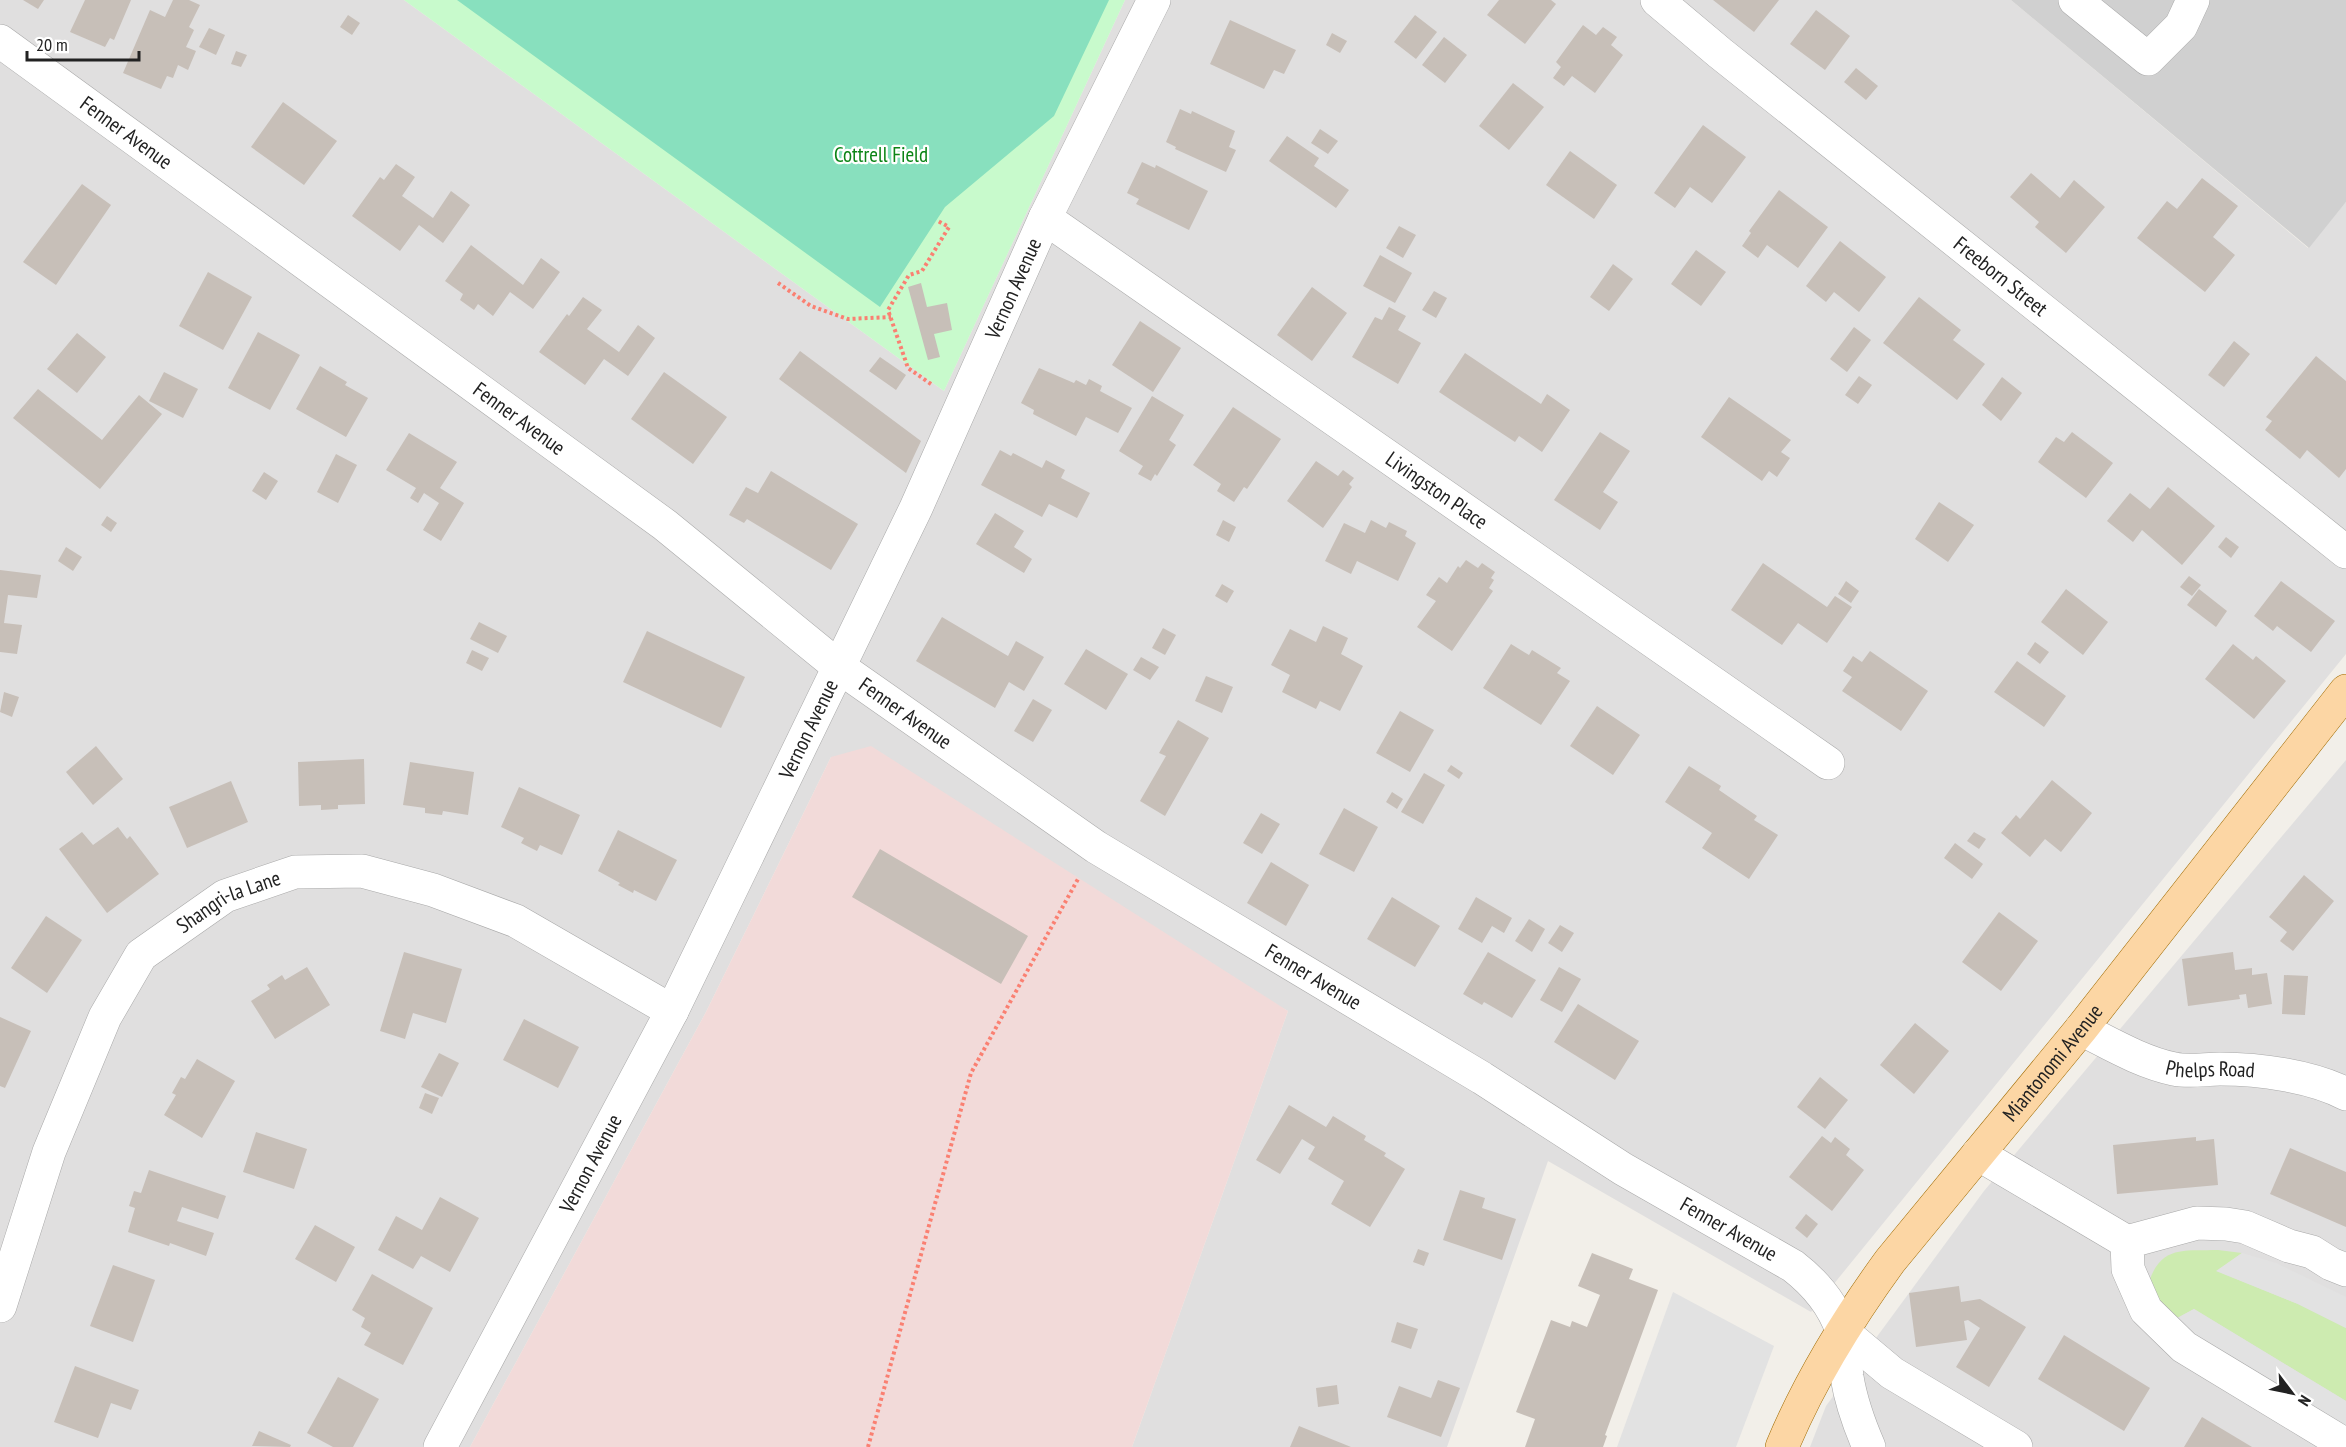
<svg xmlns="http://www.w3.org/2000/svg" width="2346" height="1447" viewBox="0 0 2346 1447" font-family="'PT Sans Narrow',sans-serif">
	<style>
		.residential { fill: #e0dfdf }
		.commercial { fill: #f2dad9 }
		.religious { fill: #d0d0d0 }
		.grass { fill: #cdebb0 }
		.park { fill: #c8facc }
		.pitch { fill: #88e0be }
		.parking { fill: #e2e2e2 }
		.building { fill: #c7bfb8 }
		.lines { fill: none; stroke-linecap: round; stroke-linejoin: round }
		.minor-casing { stroke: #a9a9a9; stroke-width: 34 }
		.major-casing { stroke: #a06b00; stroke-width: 34 }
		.path { stroke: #fa8072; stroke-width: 4; stroke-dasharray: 3 3; stroke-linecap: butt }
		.minor { stroke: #fff; stroke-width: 33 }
		.major { stroke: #fcd6a4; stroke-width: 33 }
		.labels { text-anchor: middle; stroke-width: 4.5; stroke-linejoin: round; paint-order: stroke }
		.street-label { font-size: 21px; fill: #222; stroke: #fff }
		.park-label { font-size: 21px; fill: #0c8416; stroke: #fff }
	</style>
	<rect width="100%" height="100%" fill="#f2efe9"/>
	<g class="residential">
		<path d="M0,0H404L944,391L1125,0H2011L2308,248L2346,202V654L1811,1312L1548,1161L1447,1447H1132L1288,1011L831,757L706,1012L470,1447H0Z"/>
		<path d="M2346,760V1447H1810L1826,1406L1984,1191Z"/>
	</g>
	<path class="commercial" d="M871,746L1288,1011L1132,1447H470L706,1012L831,757Z"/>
	<path class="religious" d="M2011,0H2346V202L2309,248Z"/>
	<path class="grass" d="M2218,1250L2242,1253L2217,1271L2298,1304L2346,1328V1401L2194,1309L2168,1323L2149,1282C2161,1245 2185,1251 2218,1250Z"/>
	<path class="park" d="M404,0H1125L944,391Z"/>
	<path class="pitch" d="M457,0H1109L1054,116L945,207L880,307Z"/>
	<g class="parking">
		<path d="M2242,1253L2276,1263L2346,1297V1328L2298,1304L2216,1271Z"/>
		<path d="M1673,1292L1774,1346L1736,1447H1617Z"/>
		<path d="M2194,1309L2346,1401V1431L2168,1323Z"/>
	</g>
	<g class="building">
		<path d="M23,0H44L38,9Z"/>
		<path d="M85,0H131L114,40L110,38L105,47L70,32Z"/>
		<path d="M173,0H189L200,5L189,27L194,30L186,47L196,51L188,70L178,65L173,78L167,76L161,89L123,73L150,10L165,17Z"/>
		<path d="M1499,0H1551L1556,4L1525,44L1487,15Z"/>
		<path d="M1713,0H1779L1754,32Z"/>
		<path d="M1816,10L1850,36L1825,70L1790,44Z"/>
		<path d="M348,15L360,23L352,35L340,27Z"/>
		<path d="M1415,15L1437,32L1416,59L1394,42Z"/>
		<path d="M1230,20L1296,50L1284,74L1274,70L1264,89L1210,64Z"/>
		<path d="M1583,25L1596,35L1603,27L1617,37L1611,45L1623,55L1595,93L1572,76L1564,86L1553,78L1561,67L1556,62Z"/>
		<path d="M209,28L225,35L216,55L199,47Z"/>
		<path d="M1332,33L1347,41L1340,53L1326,45Z"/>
		<path d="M1444,37L1467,55L1445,83L1422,65Z"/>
		<path d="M236,51L247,55L241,67L231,64Z"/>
		<path d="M1856,68L1878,86L1866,100L1844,82Z"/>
		<path d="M1513,83L1544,107L1509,150L1479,126Z"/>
		<path d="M283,102L337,141L304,185L251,147Z"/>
		<path d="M1180,109L1191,114L1192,111L1235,131L1229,147L1236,150L1226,172L1175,149L1176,147L1166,142Z"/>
		<path d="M1703,125L1746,157L1712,203L1690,187L1675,208L1654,193Z"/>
		<path d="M1320,129L1338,141L1328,154L1311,143Z"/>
		<path d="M1287,136L1319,158L1314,166L1349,190L1336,208L1269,161Z"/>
		<path d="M1570,151L1617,185L1594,219L1546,185Z"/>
		<path d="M1142,162L1155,168L1156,165L1208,191L1189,230L1136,204L1139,199L1127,193Z"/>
		<path d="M396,164L415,177L402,196L433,218L451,191L470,205L443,243L419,225L400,251L352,216L380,177L384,180Z"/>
		<path d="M2031,173L2060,198L2074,180L2105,207L2066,253L2035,227L2039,222L2010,197Z"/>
		<path d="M2202,178L2238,206L2213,237L2235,255L2205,292L2137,238L2167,201L2177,209Z"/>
		<path d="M82,184L111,205L56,285L23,262Z"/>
		<path d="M1779,190L1828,227L1798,268L1767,245L1758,258L1742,246L1751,233L1749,231Z"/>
		<path d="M1399,226L1416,235L1403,258L1386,248Z"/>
		<path d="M1840,241L1886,277L1859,312L1834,292L1826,302L1806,286Z"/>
		<path d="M471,245L523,285L541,258L560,272L533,309L510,292L493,316L478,304L474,310L460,300L463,294L445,281Z"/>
		<path d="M1696,250L1726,272L1701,306L1671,284Z"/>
		<path d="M1380,255L1412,273L1395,303L1363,286Z"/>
		<path d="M1613,264L1633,279L1609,311L1590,297Z"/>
		<path d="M208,272L252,297L223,350L179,326Z"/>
		<path d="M921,283L927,307L947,303L952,330L934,334L940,357L928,360L908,287Z"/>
		<path d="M1312,287L1347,313L1312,361L1277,335Z"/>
		<path d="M1434,291L1447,298L1436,318L1422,310Z"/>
		<path d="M583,297L602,310L587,329L619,352L638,325L655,338L628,376L604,359L585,385L539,352L567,314L569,316Z"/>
		<path d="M1919,297L1961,330L1953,340L1985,364L1957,400L1883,343Z"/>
		<path d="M1389,307L1406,316L1398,330L1421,343L1398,384L1352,357L1375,317L1382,320Z"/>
		<path d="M1140,321L1181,348L1153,392L1112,365Z"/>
		<path d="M1854,327L1871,340L1847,372L1830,359Z"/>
		<path d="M258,332L300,355L270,410L228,388Z"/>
		<path d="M77,333L106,357L77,393L47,369Z"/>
		<path d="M2234,341L2250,354L2224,387L2208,375Z"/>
		<path d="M800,351L921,441L906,473L779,379Z"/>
		<path d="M1465,353L1541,404L1547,394L1570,410L1542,452L1519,436L1515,442L1439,392Z"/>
		<path d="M2316,356L2346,381V469L2339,478L2307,450L2300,459L2265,430L2272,421L2266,417Z"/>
		<path d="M880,357L906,375L896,390L869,371Z"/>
		<path d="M320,366L347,382L345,385L368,398L346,437L296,409Z"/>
		<path d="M1039,368L1074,383L1076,380L1086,385L1089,379L1102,386L1100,391L1132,408L1118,433L1086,417L1076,436L1033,414L1034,410L1021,403Z"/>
		<path d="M164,372L198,389L183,418L149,401Z"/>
		<path d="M664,372L727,417L693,464L631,419Z"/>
		<path d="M1859,376L1872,385L1858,404L1845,395Z"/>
		<path d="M2002,377L2022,393L2001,421L1982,405Z"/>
		<path d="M38,389L102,440L139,395L162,414L100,489L13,418Z"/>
		<path d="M1152,396L1184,415L1169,440L1176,445L1157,476L1155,474L1151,481L1138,474L1143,466L1119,451Z"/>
		<path d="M1729,397L1791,440L1781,452L1790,458L1777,477L1769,471L1762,481L1701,437Z"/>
		<path d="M1233,407L1281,439L1247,489L1244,487L1234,502L1217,491L1221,484L1193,465Z"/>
		<path d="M1600,432L1630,451L1603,492L1618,502L1600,530L1554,500Z"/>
		<path d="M2072,432L2113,463L2086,498L2038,462L2056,437L2064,442Z"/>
		<path d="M409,433L457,462L440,488L464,503L441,541L423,530L439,503L424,493L418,503L410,498L416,488L386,470Z"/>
		<path d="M1000,450L1011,456L1013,453L1042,468L1046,460L1065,470L1061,478L1090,493L1077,518L1049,504L1042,517L981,485Z"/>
		<path d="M336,454L357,465L338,503L317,492Z"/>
		<path d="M1316,461L1338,476L1343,470L1354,478L1349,484L1352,487L1323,528L1287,501Z"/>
		<path d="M771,471L858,524L831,570L747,519L744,523L729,515L746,487L758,493Z"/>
		<path d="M264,472L278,481L266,500L252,491Z"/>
		<path d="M2168,487L2215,526L2182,565L2142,530L2133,542L2107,521L2130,493L2150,509Z"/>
		<path d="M1939,502L1974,525L1948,562L1915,539Z"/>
		<path d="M995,513L1024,531L1014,547L1032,559L1024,573L976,544Z"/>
		<path d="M107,516L117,523L111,532L101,525Z"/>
		<path d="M1223,520L1236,527L1229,542L1216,535Z"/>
		<path d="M1371,520L1386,528L1389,522L1407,531L1405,536L1416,543L1398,581L1357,561L1351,574L1325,561L1344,523L1365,533Z"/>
		<path d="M2226,537L2239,547L2231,558L2218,547Z"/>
		<path d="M66,547L82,557L73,571L58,561Z"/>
		<path d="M1466,560L1478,568L1482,563L1495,572L1491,578L1494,580L1489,588L1493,591L1452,651L1417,627L1436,601L1426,595L1439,577L1447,583L1458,566L1460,568Z"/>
		<path d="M1763,563L1827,607L1835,596L1852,607L1827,643L1798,623L1782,645L1731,610Z"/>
		<path d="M0,570L41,575L37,598L8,595L4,623L22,625L17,654L0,652Z"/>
		<path d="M2189,576L2201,585L2192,596L2180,587Z"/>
		<path d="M1846,581L1859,591L1851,603L1838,594Z"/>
		<path d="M2281,581L2335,621L2311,652L2277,626L2273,631L2254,616Z"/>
		<path d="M1222,584L1234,591L1227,603L1215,596Z"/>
		<path d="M2066,589L2108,622L2083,655L2041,622Z"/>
		<path d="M2199,589L2227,611L2216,627L2187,605Z"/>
		<path d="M942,617L1008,656L1016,641L1044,657L1024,691L1009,682L995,708L916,661Z"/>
		<path d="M479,622L507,636L498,653L470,639Z"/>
		<path d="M1323,626L1348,638L1341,654L1363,666L1340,711L1320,701L1316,709L1282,692L1290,675L1271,665L1290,629L1316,642Z"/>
		<path d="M1163,628L1176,635L1165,655L1152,648Z"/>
		<path d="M647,631L745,677L721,728L623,682Z"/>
		<path d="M2035,642L2049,652L2040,664L2027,654Z"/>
		<path d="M1511,644L1529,655L1532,650L1561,668L1557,673L1570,681L1541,725L1483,688Z"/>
		<path d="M2233,644L2253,660L2256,656L2286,681L2254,719L2205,679Z"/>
		<path d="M1086,649L1128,674L1106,710L1064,684Z"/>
		<path d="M472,650L489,658L482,671L466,663Z"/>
		<path d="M1870,651L1928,691L1901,731L1842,691L1852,677L1843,671L1853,656L1862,662Z"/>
		<path d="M1141,657L1159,667L1150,680L1133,670Z"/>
		<path d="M2017,661L2066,696L2044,727L1994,692Z"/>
		<path d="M1206,676L1233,687L1222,713L1195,701Z"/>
		<path d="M4,692L19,697L12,717L0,712Z"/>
		<path d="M1033,699L1052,710L1033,742L1014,731Z"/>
		<path d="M1597,706L1640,735L1613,775L1570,746Z"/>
		<path d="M1400,711L1434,730L1410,772L1376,753Z"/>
		<path d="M1178,720L1209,738L1165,816L1140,801L1166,756L1159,753Z"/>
		<path d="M96,746L123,779L93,805L66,772Z"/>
		<path d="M364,759L365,804L338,805V809L321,810V805L299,806L298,762Z"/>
		<path d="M410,762L474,772L468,815L443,811L442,815L425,813V808L403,805Z"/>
		<path d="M1451,765L1463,773L1459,779L1447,771Z"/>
		<path d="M1689,766L1721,786L1719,790L1757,816L1754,820L1778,835L1749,879L1702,848L1712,833L1665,802Z"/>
		<path d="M1424,773L1445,785L1423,824L1401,812Z"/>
		<path d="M2052,780L2092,813L2061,852L2045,839L2030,857L2001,833L2016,815L2020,819Z"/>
		<path d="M231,781L248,822L187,848L169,807Z"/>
		<path d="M519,787L580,815L562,855L540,845L537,851L521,843L524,838L501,827Z"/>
		<path d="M1392,792L1403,799L1397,809L1386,802Z"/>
		<path d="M1344,808L1378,827L1354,872L1319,854Z"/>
		<path d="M1261,813L1280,824L1262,854L1243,843Z"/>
		<path d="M118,827L127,839L130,836L159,874L107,913L59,849L82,832L93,845Z"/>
		<path d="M618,830L677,860L656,901L634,890L633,893L618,885L620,883L598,871Z"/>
		<path d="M1974,832L1986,839L1979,849L1967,841Z"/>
		<path d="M1955,843L1983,864L1972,879L1944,858Z"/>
		<path d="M880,849L1028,936L1001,984L852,897Z"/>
		<path d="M1271,862L1309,885L1286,926L1247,903Z"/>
		<path d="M2304,875L2334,901L2293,951L2280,941L2287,932L2269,917Z"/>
		<path d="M1392,897L1440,926L1415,967L1367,939Z"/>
		<path d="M1476,897L1512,918L1504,933L1492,926L1482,943L1458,929Z"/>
		<path d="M1999,912L2038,941L2001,991L1962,962Z"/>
		<path d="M46,916L82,940L47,993L11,968Z"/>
		<path d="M1529,919L1545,929L1532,952L1515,941Z"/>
		<path d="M1560,925L1574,933L1562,952L1548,943Z"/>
		<path d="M404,952L462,969L446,1023L413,1013L405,1039L380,1031Z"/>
		<path d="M1488,952L1536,980L1512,1018L1484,1002L1482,1005L1463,994Z"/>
		<path d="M2233,952L2235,970L2252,968V975L2267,973L2272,1004L2248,1008L2246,994L2239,995L2240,999L2188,1006L2182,959Z"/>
		<path d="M307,967L330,1005L275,1039L251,1001L270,989L267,985L282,975L285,980Z"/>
		<path d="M1559,967L1581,979L1562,1012L1540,1000Z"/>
		<path d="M2284,975L2308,976L2305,1015L2282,1014Z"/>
		<path d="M1578,1004L1639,1041L1615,1080L1554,1042Z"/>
		<path d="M0,1017L31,1031L5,1088L0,1086Z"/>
		<path d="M524,1019L579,1047L558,1088L503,1060Z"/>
		<path d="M1915,1023L1949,1051L1914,1094L1880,1065Z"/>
		<path d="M439,1053L459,1063L442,1097L421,1087Z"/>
		<path d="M197,1059L235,1081L202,1138L164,1115L176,1095L172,1093L181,1077L185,1079Z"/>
		<path d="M1820,1077L1848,1100L1825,1129L1797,1107Z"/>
		<path d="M425,1093L439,1098L432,1114L419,1108Z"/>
		<path d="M1289,1105L1326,1127L1333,1116L1366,1136L1364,1140L1386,1153L1384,1156L1405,1169L1370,1227L1331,1204L1344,1181L1308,1159L1315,1147L1302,1139L1280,1174L1256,1160Z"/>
		<path d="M256,1132L307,1149L294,1189L243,1172Z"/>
		<path d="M1822,1136L1831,1143L1835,1137L1850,1149L1846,1155L1864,1170L1832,1211L1789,1177Z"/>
		<path d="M2196,1137V1141L2214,1139L2218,1185L2117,1194L2113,1145Z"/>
		<path d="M2290,1148L2346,1172V1227L2270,1194Z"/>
		<path d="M149,1170L226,1196L218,1219L182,1207L177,1221L214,1233L206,1256L170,1243L169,1246L128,1232L135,1208L129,1206L134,1191L141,1193Z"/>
		<path d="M1460,1190L1485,1198L1482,1208L1516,1219L1502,1260L1443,1240Z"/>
		<path d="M440,1197L479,1218L450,1272L421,1256L413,1269L378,1250L396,1216L422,1230Z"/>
		<path d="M1806,1214L1818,1224L1807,1238L1795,1228Z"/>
		<path d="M315,1225L355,1247L336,1282L295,1259Z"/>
		<path d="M1418,1249L1429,1253L1424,1266L1413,1262Z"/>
		<path d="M1592,1253L1633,1269L1629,1279L1658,1290L1605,1435L1607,1436L1603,1447H1525L1535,1419L1516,1412L1551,1320L1570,1327L1572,1321L1587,1327L1600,1295L1578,1286Z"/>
		<path d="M113,1265L155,1280L133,1342L90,1326Z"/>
		<path d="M372,1274L433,1308L403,1365L364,1345L371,1333L361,1327L365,1318L352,1310Z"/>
		<path d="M1959,1286L1961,1302L1980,1299L2026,1327L1989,1387L1956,1367L1980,1328L1968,1320L1964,1321L1967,1340L1916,1347L1909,1293Z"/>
		<path d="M1397,1322L1418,1329L1411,1349L1391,1342Z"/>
		<path d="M2064,1335L2150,1388L2124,1431L2038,1379Z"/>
		<path d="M75,1366L139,1390L131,1410L111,1403L98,1438L54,1422Z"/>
		<path d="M338,1377L379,1399L353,1447H333L307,1433Z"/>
		<path d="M1438,1380L1460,1388L1441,1437L1387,1417L1399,1386L1431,1398Z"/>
		<path d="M1337,1385L1339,1404L1318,1407L1316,1388Z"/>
		<path d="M2202,1417L2252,1447H2184Z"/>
		<path d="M1299,1426L1351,1447H1290Z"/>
		<path d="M259,1431L291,1445L290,1447L252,1446Z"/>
	</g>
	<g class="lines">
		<g class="minor-casing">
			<g id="minor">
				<path id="s1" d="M1657,0L1720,53L2346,552"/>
				<path d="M2075,0L2148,59L2181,26L2193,0"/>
				<path id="s2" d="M0,41L665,525L839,667L1096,847L1482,1078L1623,1169L1793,1266C1815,1283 1833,1304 1842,1331C1846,1345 1845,1362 1847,1377C1851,1402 1859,1424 1869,1447"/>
				<path id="s3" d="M1045,218L1828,763"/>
				<path id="s4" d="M2081,1029C2111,1044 2141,1062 2174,1069C2189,1072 2205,1069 2220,1069C2259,1069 2312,1076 2346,1094"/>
				<path d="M1978,1154L2127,1242"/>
				<path d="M2346,1270L2331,1264L2312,1252L2289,1246L2245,1227L2226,1224L2197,1223L2127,1242L2128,1269L2146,1310L2184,1347L2346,1445"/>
				<path id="s5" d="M0,1306L49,1152L105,1017L141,955L225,896L295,872L362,871L433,890L516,921L672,1011"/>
				<path d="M1842,1331L1892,1373L2016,1447"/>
				<path id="s6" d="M440,1447L672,1011L916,508L1045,218L1154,0"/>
			</g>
		</g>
		<g class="major-casing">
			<g id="major">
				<path id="s7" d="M1782,1447C1810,1380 1847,1320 1890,1261L2081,1029L2346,691"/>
			</g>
		</g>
		<g class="path">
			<path d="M778,283L811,306L848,319L891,317"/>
			<path d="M931,384L908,368L888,310L909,275L922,271L949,227L938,221"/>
			<path d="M868,1447L971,1073L1078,879"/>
		</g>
		<use href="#minor" class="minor"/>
		<use href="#major" class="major"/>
	</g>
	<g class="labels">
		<g class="street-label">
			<text dy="7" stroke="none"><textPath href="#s2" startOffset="156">Fenner Avenue</textPath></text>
			<text dy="7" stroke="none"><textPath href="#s1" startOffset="441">Freeborn Street</textPath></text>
			<text dy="7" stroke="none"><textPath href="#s6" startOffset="1293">Vernon Avenue</textPath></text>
			<text dy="7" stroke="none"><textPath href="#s2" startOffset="642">Fenner Avenue</textPath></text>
			<text dy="7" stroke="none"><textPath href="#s3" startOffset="477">Livingston Place</textPath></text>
			<text dy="7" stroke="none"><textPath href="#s2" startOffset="1128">Fenner Avenue</textPath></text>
			<text dy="7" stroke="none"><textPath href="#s6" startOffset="807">Vernon Avenue</textPath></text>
			<text dy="7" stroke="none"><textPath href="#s5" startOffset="483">Shangri-la Lane</textPath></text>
			<text dy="7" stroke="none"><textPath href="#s2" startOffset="1614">Fenner Avenue</textPath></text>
			<text dy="7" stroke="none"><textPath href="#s7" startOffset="472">Miantonomi Avenue</textPath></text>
			<text dy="7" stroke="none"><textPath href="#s4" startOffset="138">Phelps Road</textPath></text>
			<text dy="7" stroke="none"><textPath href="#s6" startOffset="321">Vernon Avenue</textPath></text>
			<text dy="7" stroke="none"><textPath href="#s2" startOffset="2100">Fenner Avenue</textPath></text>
		</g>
		<g class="park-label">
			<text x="881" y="162">Cottrell Field</text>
		</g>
	</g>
	<g transform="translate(2292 1393) rotate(122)" stroke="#ffffff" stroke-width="4.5" paint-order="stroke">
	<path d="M0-4.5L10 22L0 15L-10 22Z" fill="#222222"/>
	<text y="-9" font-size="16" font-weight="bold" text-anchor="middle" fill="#222222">N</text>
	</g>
	<path d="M27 51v9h112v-9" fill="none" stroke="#222222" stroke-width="3"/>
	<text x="36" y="51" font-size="18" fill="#222222" stroke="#ffffff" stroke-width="4.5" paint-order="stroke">20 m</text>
</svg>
